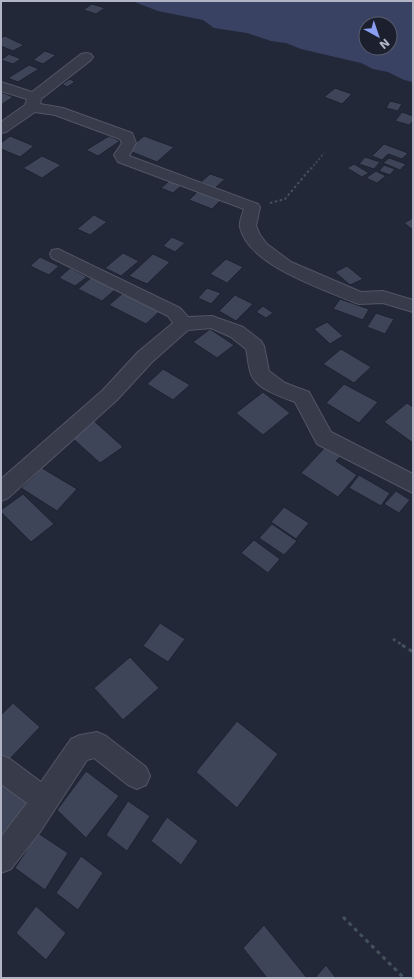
<svg xmlns="http://www.w3.org/2000/svg" width="414" height="979" viewBox="0 0 414 979" font-family="'DejaVu Sans',sans-serif">
	<style>
		.water { fill: #394262; fill-rule: evenodd }
		.building { fill: #3f4559; stroke: #1e2230 }
		.lines { fill: none; stroke-linecap: round; stroke-linejoin: round }
		.minor-casing { stroke: #525564; stroke-width: 2 }
		.path-far3 { stroke: #435158; stroke-width: 1.5; stroke-dasharray: 2 2; stroke-linecap: butt }
		.path-far2 { stroke: #435158; stroke-width: 2; stroke-dasharray: 2.5 2.5; stroke-linecap: butt }
		.path-far1 { stroke: #435158; stroke-width: 2.5; stroke-dasharray: 3 3; stroke-linecap: butt }
		.path { stroke: #435158; stroke-width: 3; stroke-dasharray: 4 4; stroke-linecap: butt }
		.minor { fill: #373b4a; fill-rule: evenodd }
	</style>
	<rect width="100%" height="100%" fill="#232839"/>
	<path class="water" d="M132,1H413V82L404,80L388,72L373,69L361,63L301,49L286,43L271,41L247,33L214,28L203,20L158,11ZM366,24H390V48H366Z"/>
	<g class="building">
		<path d="M92,4L105,8L96,14L83,10Z"/>
		<path d="M5,36L11,39L24,45L13,51L1,46V38Z"/>
		<path d="M45,51L56,55L43,64L33,60Z"/>
		<path d="M9,54L21,59L13,64L1,60Z"/>
		<path d="M29,65L39,69L18,82L8,78Z"/>
		<path d="M70,79L75,82L67,87L62,84Z"/>
		<path d="M335,88L352,94L342,104L324,97Z"/>
		<path d="M1,92L13,97L1,105Z"/>
		<path d="M390,101L402,104L398,111L386,108Z"/>
		<path d="M402,112L413,116V121L409,125L395,121Z"/>
		<path d="M10,136L34,146L20,157L1,149V143Z"/>
		<path d="M109,136L120,141L98,156L86,150Z"/>
		<path d="M144,136L174,147L157,162L127,150Z"/>
		<path d="M384,144L408,153L402,159L388,154L382,160L372,156Z"/>
		<path d="M42,156L61,165L42,178L23,168Z"/>
		<path d="M365,157L380,162L374,169L359,164Z"/>
		<path d="M389,158L406,164L400,170L383,163Z"/>
		<path d="M354,164L369,173L362,177L347,168Z"/>
		<path d="M384,165L395,169L390,175L379,171Z"/>
		<path d="M376,171L386,176L377,183L366,178Z"/>
		<path d="M210,174L225,179L215,188L201,182Z"/>
		<path d="M169,181L181,186L173,193L161,188Z"/>
		<path d="M199,190L222,199L212,209L189,200Z"/>
		<path d="M94,215L107,222L90,235L77,229Z"/>
		<path d="M413,218V230L404,223Z"/>
		<path d="M172,237L185,243L175,252L163,246Z"/>
		<path d="M123,253L139,261L121,276L105,268Z"/>
		<path d="M153,254L170,262L147,284L129,276Z"/>
		<path d="M40,257L59,266L49,275L30,266Z"/>
		<path d="M226,259L243,267L227,283L210,274Z"/>
		<path d="M347,266L363,279L350,285L335,272Z"/>
		<path d="M70,268L87,277L75,286L59,278Z"/>
		<path d="M93,276L117,288L102,301L78,289Z"/>
		<path d="M207,288L221,293L211,304L198,298Z"/>
		<path d="M123,293L160,311L146,324L109,305Z"/>
		<path d="M235,295L253,304L236,321L219,311Z"/>
		<path d="M340,299L369,309L363,320L333,309Z"/>
		<path d="M263,306L273,313L266,318L256,312Z"/>
		<path d="M376,313L394,319L385,334L367,327Z"/>
		<path d="M327,322L343,336L330,344L314,329Z"/>
		<path d="M210,329L234,345L217,358L193,342Z"/>
		<path d="M341,349L371,367L354,383L323,364Z"/>
		<path d="M163,369L190,385L173,400L147,384Z"/>
		<path d="M344,384L378,402L359,423L326,403Z"/>
		<path d="M263,392L290,413L263,435L236,413Z"/>
		<path d="M407,403L413,407V443L384,422Z"/>
		<path d="M93,420L123,447L100,463L70,436Z"/>
		<path d="M329,443L344,453L336,461L357,475L338,497L301,473Z"/>
		<path d="M42,468L77,489L57,511L21,488Z"/>
		<path d="M359,475L390,493L381,506L349,488Z"/>
		<path d="M396,491L410,500L399,513L384,504Z"/>
		<path d="M23,494L54,524L31,542L1,512V510Z"/>
		<path d="M284,507L309,523L296,539L271,522Z"/>
		<path d="M272,524L297,541L284,555L259,538Z"/>
		<path d="M254,540L280,559L268,573L241,553Z"/>
		<path d="M160,623L185,639L168,662L143,646Z"/>
		<path d="M130,657L159,688L123,720L94,688Z"/>
		<path d="M13,703L40,727L6,763L1,759V715Z"/>
		<path d="M237,721L278,754L237,808L196,772Z"/>
		<path d="M86,771L119,796L86,838L57,810Z"/>
		<path d="M1,779L30,802L1,838Z"/>
		<path d="M128,801L150,816L127,851L106,835Z"/>
		<path d="M167,817L198,841L181,865L151,841Z"/>
		<path d="M38,833L68,853L45,890L15,868Z"/>
		<path d="M81,856L103,873L78,910L56,893Z"/>
		<path d="M36,906L66,933L46,960L16,933Z"/>
		<path d="M264,925L307,978H267L243,948Z"/>
		<path d="M326,965L336,978H315Z"/>
	</g>
	<g class="lines">
		<g class="minor-casing">
			<g id="minor">
				<path d="M86,53L91,54L93,57L91,60L41,99L40,104L63,108L132,133L136,143L129,156L258,204L260,207L256,226L260,235L267,244L291,262L361,292L383,291L413,300V312L383,303L359,304L353,302C321,288 248,265 240,227C239,222 242,215 244,209L118,162L114,155L122,143L120,139L55,115L35,112L6,132L1,133V122L25,105L27,99L1,91V82L32,92L81,54Z"/>
				<path d="M58,249L180,308L188,317L212,316L243,327L261,341L264,346L269,371L285,383L309,392L331,432L413,474V493L317,444L295,402C282,397 256,389 251,374C248,366 248,357 246,349L231,337L211,328L188,330L152,362L117,400L8,498L1,501V479L103,390L138,352L173,323L168,316L52,258L50,254L52,250Z"/>
				<path d="M97,732L106,736L146,767L150,776L146,785L137,789L128,785L94,758L87,760L40,832L11,869L1,873V837L27,803L1,784V755L10,759L41,782L71,739L80,735Z"/>
			</g>
		</g>
		<path class="path-far3" d="M311,169L324,153"/>
		<path class="path-far2" d="M270,203L285,199L311,168"/>
		<path class="path-far1" d="M393,639L404,646"/>
		<g class="path">
			<path d="M402,645L413,652"/>
			<path d="M343,917L404,978"/>
		</g>
		<use href="#minor" class="minor"/>
	</g>
	<rect width="414" height="979" fill="none" stroke="#b2b5c6" stroke-width="4"/>
	<g transform="translate(378 36) rotate(140)"><circle r="19" fill="#1c202e" stroke="#585c6b"/>
	<path d="M0-3L7 15L0 10L-7 15Z" fill="#8a9ef2"/>
	<text y="-6" font-size="11" font-weight="bold" text-anchor="middle" fill="#b2b5c6">N</text>
	</g>
</svg>
